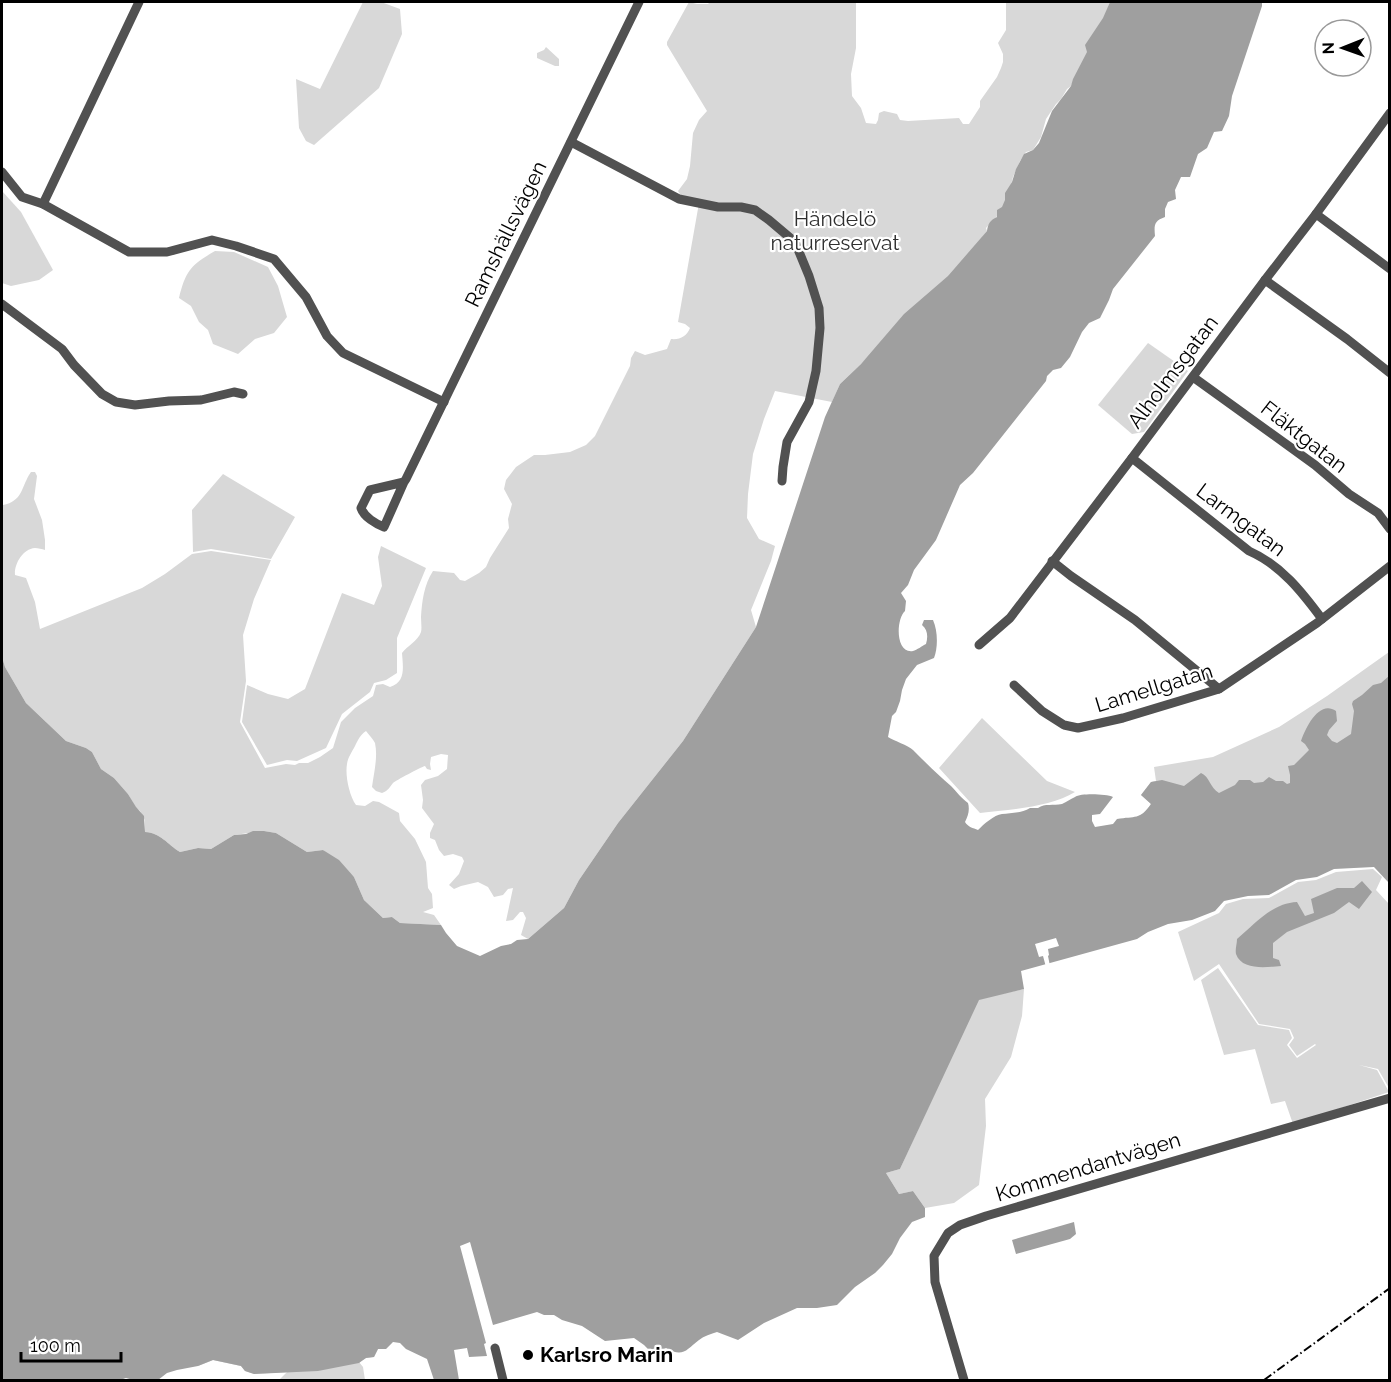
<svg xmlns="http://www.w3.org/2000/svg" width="1391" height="1382" viewBox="0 0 1391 1382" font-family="Raleway,sans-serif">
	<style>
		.green { fill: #d8d8d8 }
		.water { fill: #9f9f9f }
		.pier { fill: #fff }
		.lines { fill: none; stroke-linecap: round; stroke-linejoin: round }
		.minor { stroke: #515151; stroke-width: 9 }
		.rail { stroke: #000; stroke-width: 2; stroke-dasharray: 9 3 1.5 3; stroke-linecap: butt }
		.poi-dot { fill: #000; stroke: #fff; stroke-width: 2 }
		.labels { text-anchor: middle; stroke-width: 4.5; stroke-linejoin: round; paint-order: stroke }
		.park-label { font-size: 21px; fill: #2f2f2f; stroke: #fff }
		.street-label { font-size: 21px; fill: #000; stroke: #fff }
		.poi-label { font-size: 21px; font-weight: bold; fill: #000; stroke: #fff; text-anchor: start }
	</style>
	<rect width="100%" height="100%" fill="#fff"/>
	<g class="green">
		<path d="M363,2H381L400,9L402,34L379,88L314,145L306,141L299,128L296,79L320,89Z"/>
		<path d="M689,2L697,4H708L710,2H856V48L851,74L852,96L861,108L866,123L876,124L878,120L879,113L884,111L897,114L900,120L908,121L959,118L963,124H969L980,107V101L997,77L1001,68L1003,62V54L998,43L1006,30V2H1110L1103,21L1071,86L1067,89L1061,99L1056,104L1046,119L1041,137L1033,150L1026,152L1020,161L1013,177L1007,201L1002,211L986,228L987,231L962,263L861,364L840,384L832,402L775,391L764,419L753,454L748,494L747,518L759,539L775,546L771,561L751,610L756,627L683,741L618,823L579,880L564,908L528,939L521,935L526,918L523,912H520L513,920L506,921L513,888L508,889L503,895L494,897L488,887L478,882L461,886L454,889L449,885L459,874L464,861L462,857L453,854L444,856L439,850L435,840L430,838V833L434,824L422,808L423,800L421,785L425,780L438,776L447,769L448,755L441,754L431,757L430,764L431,770L427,769L425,766C421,767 395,781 393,783C389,788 389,790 382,793L376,791L372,787C374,772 378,757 375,743C373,739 369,735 366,731C360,735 358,740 355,746C352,752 348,757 347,764C345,775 349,795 356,805L365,806L373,801L379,802L399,813L400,821L415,839L426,862L428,888L432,894L433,908L423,912L434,915L441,925L400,923L392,917L383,918L364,900L354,877L323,850L307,852L276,833L264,831L234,835L211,849L198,848L180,852C167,844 161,833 145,832V820L140,811L136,808L128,794L114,778L101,769L92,752L86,748L66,741L26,703L5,667L2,657V503L3,505C22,501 21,489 29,475L31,472H35L37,476L34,499L42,520L45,540V550C42,549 38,548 35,548C22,549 14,565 15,575L26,578L35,602L40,629L142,588L165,574L192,554L211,551L271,560L254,599L243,635L246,681L240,722L265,768L286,764L295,765L299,763H308L320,757L333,748L341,722L355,708L373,696L376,685L383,684L390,687C406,682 403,667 402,653C407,646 418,641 421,632C422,628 421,622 421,617C422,601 424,585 433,571L454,573L460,580L465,581L479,573L486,567L490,558L509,528L508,519L512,504L504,489L506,480L516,467L534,455H545L570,452L586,445L595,436L630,366L631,358L635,351L645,355L667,349L671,339C680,340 687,336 690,328L685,324L678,322L699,203L681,196L678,191L687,179L690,166L693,133L699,120L707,111L667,45V42Z"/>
		<path d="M546,47L559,59V66H555L537,58V53L544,50Z"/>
		<path d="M2,191L21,212L53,270L39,280L11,286L2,283Z"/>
		<path d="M215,251L234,252L268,267L278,286L287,317L274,333L255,339L238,354L213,344L208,330L199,322L191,306L179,298C186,270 191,265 215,251Z"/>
		<path d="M1148,343L1188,371L1144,432L1132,434L1098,405Z"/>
		<path d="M223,474L295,517L271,559L211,549L193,552L192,510Z"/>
		<path d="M381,546L426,568L397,638V673L386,680L374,683L370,692L342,714L326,748L297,761L287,760L267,765L242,722L247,685L268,694L288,699L305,689L342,593L374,605L382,586L378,557Z"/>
		<path d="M1389,652L1390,748L1332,782L1137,817L1145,813L1151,804L1141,795L1151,782L1156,781L1154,767L1213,757L1279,727L1327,696Z"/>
		<path d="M982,718L1047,781L1075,792C1051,807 1009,810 980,813L939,768Z"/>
		<path d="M1373,869L1382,877L1376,890L1389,904V1088L1378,1069L1359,1065L1377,1070L1389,1092L1293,1124L1285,1101L1271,1104L1255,1049L1224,1055L1201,980L1218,968L1258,1025L1289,1030L1292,1038L1287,1045L1297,1058L1316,1045L1315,1044L1297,1056L1289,1045L1294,1038L1290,1029L1259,1024L1219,964L1194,981L1178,932L1219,913L1226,904L1243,899L1269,898L1298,882L1316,880L1336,872Z"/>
		<path d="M1024,989L1022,1016L1011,1057L985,1099L986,1126L979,1185L954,1203L925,1208L913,1191L899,1194L886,1173L900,1169L978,999Z"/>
		<path d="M378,1349L374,1357L366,1358L359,1362L363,1367L365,1380H274L280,1379L287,1372L254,1374L245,1371L241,1366L213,1360L198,1366L201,1354Z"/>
	</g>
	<g class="water">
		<path d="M1110,2H1262V6L1232,96L1229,116L1222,131L1214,132L1207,148L1198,154L1190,177H1181L1175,190L1176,199L1168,202L1165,209V217C1154,221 1154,225 1155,236L1113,289L1109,300L1100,318L1089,323L1082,332L1070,357L1061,368L1053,370L1047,376L1046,381L973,473L960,485L936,540L914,570L908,585L901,593L906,601L905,611C896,619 895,654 913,651C917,650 922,646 926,644C928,637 928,630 922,625L924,620H933C938,631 938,648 934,658L917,665L906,679L902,690L900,701L896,712L892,716L888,737C894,741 908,745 913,750C925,762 938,775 951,786C957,792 961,798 968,803C970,810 968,816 965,822C968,827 973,828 978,830C984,824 994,815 1002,814C1011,813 1022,813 1030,808H1038C1045,803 1053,806 1062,804C1067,802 1070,799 1075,797C1081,793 1106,794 1113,797L1100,814L1092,815V821L1095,827L1113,824L1117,819C1135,816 1140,820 1151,804L1141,795L1151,782L1162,780L1184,786L1201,773C1210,777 1210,788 1219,793L1235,785L1239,780H1250L1254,783L1263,782L1269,777L1276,781H1283L1287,784L1290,783V775L1288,766L1294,765L1309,750L1305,744L1301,741C1305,729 1319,699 1336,711L1337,721L1329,730L1327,735L1332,741L1337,743L1351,734L1354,711L1352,704L1353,701L1362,695L1373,685L1381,683L1389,676V883L1374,867L1334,869L1317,877L1296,880L1269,895L1248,896L1224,901L1215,911L1192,920L1168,924L1148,932L1137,939L1021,971L1024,989L979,1000L900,1169L886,1173L899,1194L913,1191L925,1208V1217L912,1222L900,1238L892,1254L883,1265L875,1273L855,1287L837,1305L817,1308H797L764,1323L738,1340L717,1332C711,1334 704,1336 699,1340C686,1350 683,1358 666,1348L653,1354L644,1345L634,1338L605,1341L582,1326L562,1320L554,1315H544L537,1312L493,1325L470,1242L460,1246L486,1343L484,1344L487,1356L469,1357L467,1348L454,1350L459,1380H434L427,1359L406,1349L400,1343L393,1342L386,1349H378L374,1357L366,1358L359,1363L318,1371L254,1374L245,1371L241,1366L213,1360L198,1366L177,1370L167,1373L158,1380H133L126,1378L120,1380H2V657L5,667L26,703L66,741L86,748L92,752L101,769L114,778L128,794L136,807L144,816L145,832C161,833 167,844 180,852L198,848L211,849L234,835L246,834L253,831H264L276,833L307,852L323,850L339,860L354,877L364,900L383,918L392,917L400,923L441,925L446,933L457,946L480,956L501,946L511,944L517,940L528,939L564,908L579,880L618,823L683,741L756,627L825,417L840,384L861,364L904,314L948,276L987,231C988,224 990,220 997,217V210L1002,207L1005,200V193L1012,182L1016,169L1024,154L1033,150L1039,143L1052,111L1071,86L1073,79L1087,52L1085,45L1103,18Z"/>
		<path d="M1362,881L1372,892L1359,909L1349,902L1334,913L1287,932L1273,943V958L1279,960L1281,966C1267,967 1242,971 1236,954C1235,949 1237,944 1237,939C1255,924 1272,903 1297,902L1305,916L1314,913L1311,899L1337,888H1354Z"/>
		<path d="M1074,1222L1076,1234L1070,1239L1016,1254L1012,1240Z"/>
	</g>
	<path class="pier" d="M1056,938L1059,946L1048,949L1049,955L1048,956L1050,966L1046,967L1043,956L1039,957L1035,944Z"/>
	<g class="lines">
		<g class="minor">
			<path d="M571,142L679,199L718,207H741L755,210L769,220L795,242L809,276L819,308L820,328L816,371L809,402L787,442L783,467L782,481"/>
			<path d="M2,172L22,197L43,204L129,252H167L212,240L236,246L274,259L306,297L327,336L343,353L444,402"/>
			<path d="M43,204L139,2"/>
			<path d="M1316,214L1390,269"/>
			<path d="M1265,280L1347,339L1390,373"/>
			<path d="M2,304L62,349L74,365L102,394L116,402L135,405L169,401L201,400L234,392L243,394"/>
			<path d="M1193,377L1315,465L1349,494L1378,513L1390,529"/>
			<path d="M1132,458L1249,551C1281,565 1302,592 1322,619"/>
			<path d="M404,482L370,490L361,508C364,517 376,524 384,527L404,482L406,479L639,2"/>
			<path d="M1052,561L1071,576L1135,620L1219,689"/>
			<path d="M979,645L1010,618L1132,458L1265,280L1316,214L1390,113"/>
			<path d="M1014,685L1042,711L1064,725L1078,728L1123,718L1219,689L1317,623L1390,566"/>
			<path d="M495,1348L503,1380"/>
			<path d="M964,1380L935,1282L934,1256L948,1233L960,1225L986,1216L1390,1098"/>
		</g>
		<path class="rail" d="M1264,1380L1390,1288"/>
	</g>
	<circle class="poi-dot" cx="528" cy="1355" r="6"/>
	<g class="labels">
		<g class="park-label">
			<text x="835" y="226">Händelö<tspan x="835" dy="24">naturreservat</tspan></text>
		</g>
		<g class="street-label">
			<text transform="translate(506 234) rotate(-64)" y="7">Ramshällsvägen</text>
			<text transform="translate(1173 372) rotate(-53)" y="7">Alholmsgatan</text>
			<text transform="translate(1304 437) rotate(38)" y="7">Fläktgatan</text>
			<text transform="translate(1241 520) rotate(37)" y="7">Larmgatan</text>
			<text transform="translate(1154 688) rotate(-17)" y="7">Lamellgatan</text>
			<text transform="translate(1088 1167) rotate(-17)" y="7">Kommendantvägen</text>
		</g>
		<g class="poi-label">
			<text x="540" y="1362">Karlsro Marin</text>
		</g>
	</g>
	<rect width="1391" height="1382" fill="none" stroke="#000000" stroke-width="6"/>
	<g transform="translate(1343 48) rotate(269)"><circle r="28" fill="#ffffff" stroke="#999999" stroke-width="1.5"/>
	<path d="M0-4.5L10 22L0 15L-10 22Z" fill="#000000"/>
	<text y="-9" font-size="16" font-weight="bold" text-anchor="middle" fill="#000000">N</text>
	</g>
	<path d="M21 1352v9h100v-9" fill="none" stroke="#000000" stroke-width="3"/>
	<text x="30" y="1352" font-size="18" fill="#000000" stroke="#ffffff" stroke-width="4.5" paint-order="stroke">100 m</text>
</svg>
